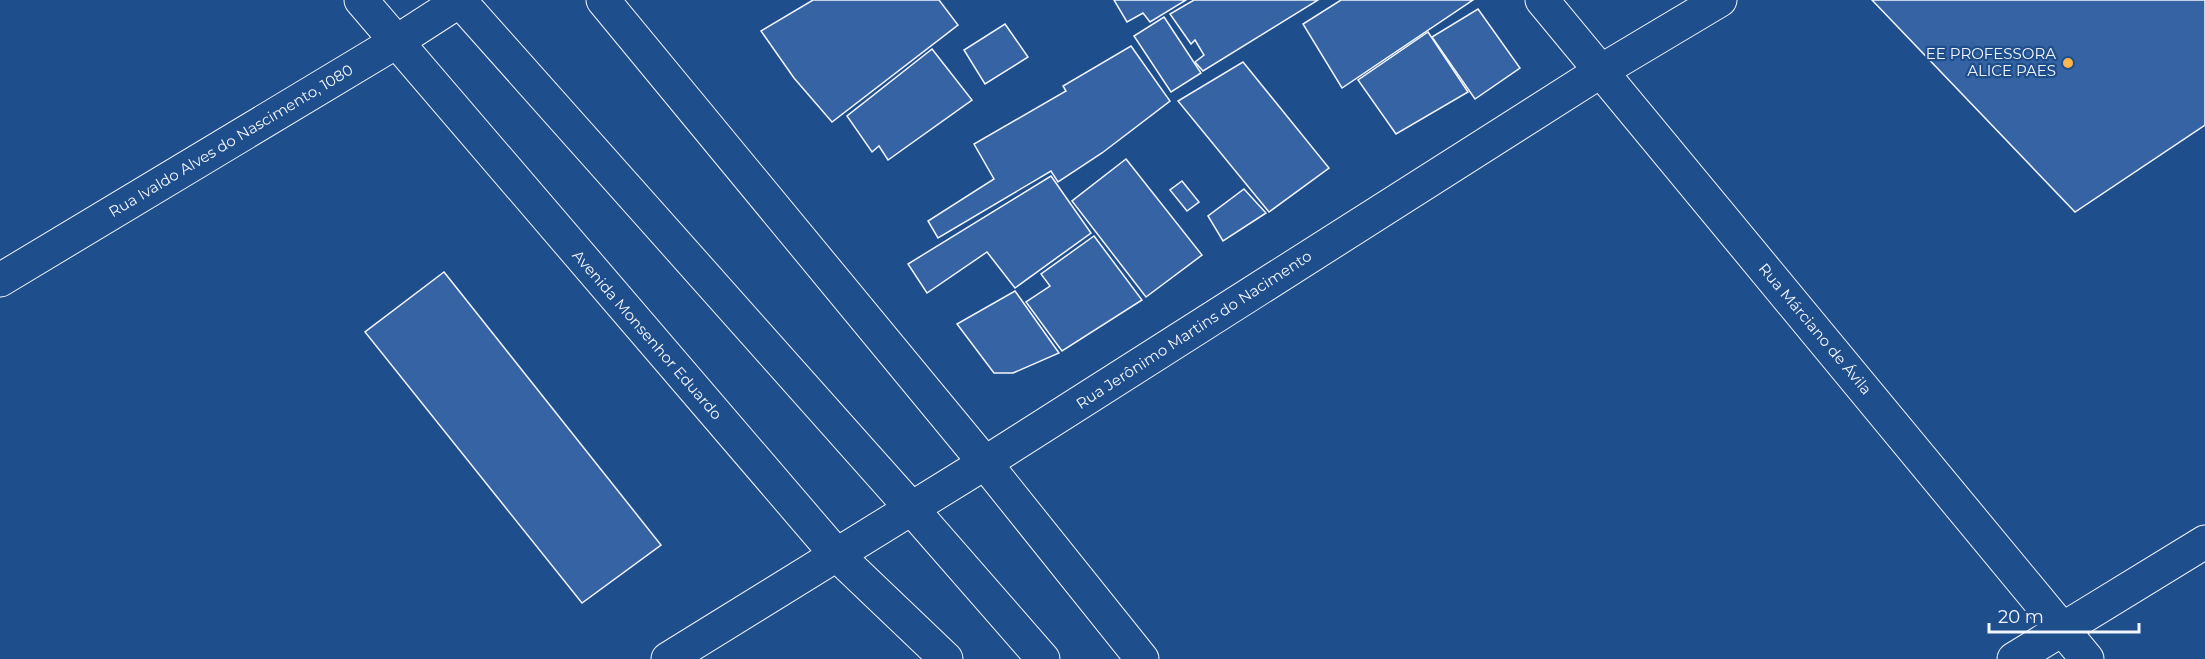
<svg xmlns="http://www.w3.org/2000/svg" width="2205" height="659" viewBox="0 0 2205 659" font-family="Montserrat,sans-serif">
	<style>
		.building { fill: #3563a3; stroke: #f2f6ff; stroke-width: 1.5 }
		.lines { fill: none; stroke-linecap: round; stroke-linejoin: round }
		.minor-casing { stroke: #f2f6ff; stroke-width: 35 }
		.minor { stroke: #1f4e8c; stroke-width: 33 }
		.poi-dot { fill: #ffb74d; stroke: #1f4e8c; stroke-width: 2 }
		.labels { text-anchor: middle; stroke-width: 4.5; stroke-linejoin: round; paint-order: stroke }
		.poi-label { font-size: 15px; fill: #f2f6ff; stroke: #1f4e8c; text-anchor: end }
		.street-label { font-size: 15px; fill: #f2f6ff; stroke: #1f4e8c }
	</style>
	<rect width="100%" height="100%" fill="#1f4e8c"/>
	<g class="building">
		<path d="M813,0H939L958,25L832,122L794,78L761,31Z"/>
		<path d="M1114,0H1186L1150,22L1143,13L1127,22Z"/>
		<path d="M1194,0H1318L1203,71L1195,62L1204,55L1195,40L1191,44L1170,14Z"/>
		<path d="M1341,0H1473L1342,88L1303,24Z"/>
		<path d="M1872,0H2205V125L2075,212Z"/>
		<path d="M1478,9L1520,68L1475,99L1432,37Z"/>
		<path d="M1164,17L1201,73L1171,92L1134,36Z"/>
		<path d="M1005,24L1028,57L985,84L964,50Z"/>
		<path d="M1428,32L1468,92L1396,134L1358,80Z"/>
		<path d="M1131,46L1170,101L1102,153L1058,182L1051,171L938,238L928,221L994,179L974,144L1066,91L1063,86Z"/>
		<path d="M932,49L972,100L888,160L879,146L872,152L847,116Z"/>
		<path d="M1243,62L1329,168L1269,212L1178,101Z"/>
		<path d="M1126,159L1202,255L1146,297L1072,201Z"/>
		<path d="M1051,176L1091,233L1015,288L987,252L927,293L908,264Z"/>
		<path d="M1182,181L1199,202L1187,211L1170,190Z"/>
		<path d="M1244,189L1266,213L1223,241L1208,216Z"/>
		<path d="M1094,236L1142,300L1062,351L1026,302L1050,286L1041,274Z"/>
		<path d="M444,272L661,545L582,603L365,332Z"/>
		<path d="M1015,291L1059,353L1013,373H994L957,324Z"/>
	</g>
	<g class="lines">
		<g class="minor-casing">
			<g id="minor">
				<path d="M361,0L836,554L946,659"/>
				<path d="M459,0L912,509L1043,659"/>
				<path d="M603,0L985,463L1142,659"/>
				<path d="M1542,0L2087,659"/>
				<path d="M0,280L396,42L461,0"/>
				<path d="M668,659L985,463L1601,71L1720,0"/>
				<path d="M2014,659L2205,542"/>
			</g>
		</g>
		<use href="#minor" class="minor"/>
	</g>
	<circle class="poi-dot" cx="2068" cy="63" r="6"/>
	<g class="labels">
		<g class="poi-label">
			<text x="2056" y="59">EE PROFESSORA<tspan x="2056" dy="17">ALICE PAES</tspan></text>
		</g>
		<g class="street-label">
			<text transform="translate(231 141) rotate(-31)" y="5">Rua Ivaldo Alves do Nascimento, 1080</text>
			<text transform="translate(1815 329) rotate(50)" y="5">Rua Márciano de Ávila</text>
			<text transform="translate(1194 330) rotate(-33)" y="5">Rua Jerônimo Martins do Nacimento</text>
			<text transform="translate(647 335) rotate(49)" y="5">Avenida Monsenhor Eduardo</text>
		</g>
	</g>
	<path d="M1989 623v9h150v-9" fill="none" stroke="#f2f6ff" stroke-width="3"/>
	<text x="1998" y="623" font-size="18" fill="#f2f6ff" stroke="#1f4e8c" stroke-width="4.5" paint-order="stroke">20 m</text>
</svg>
